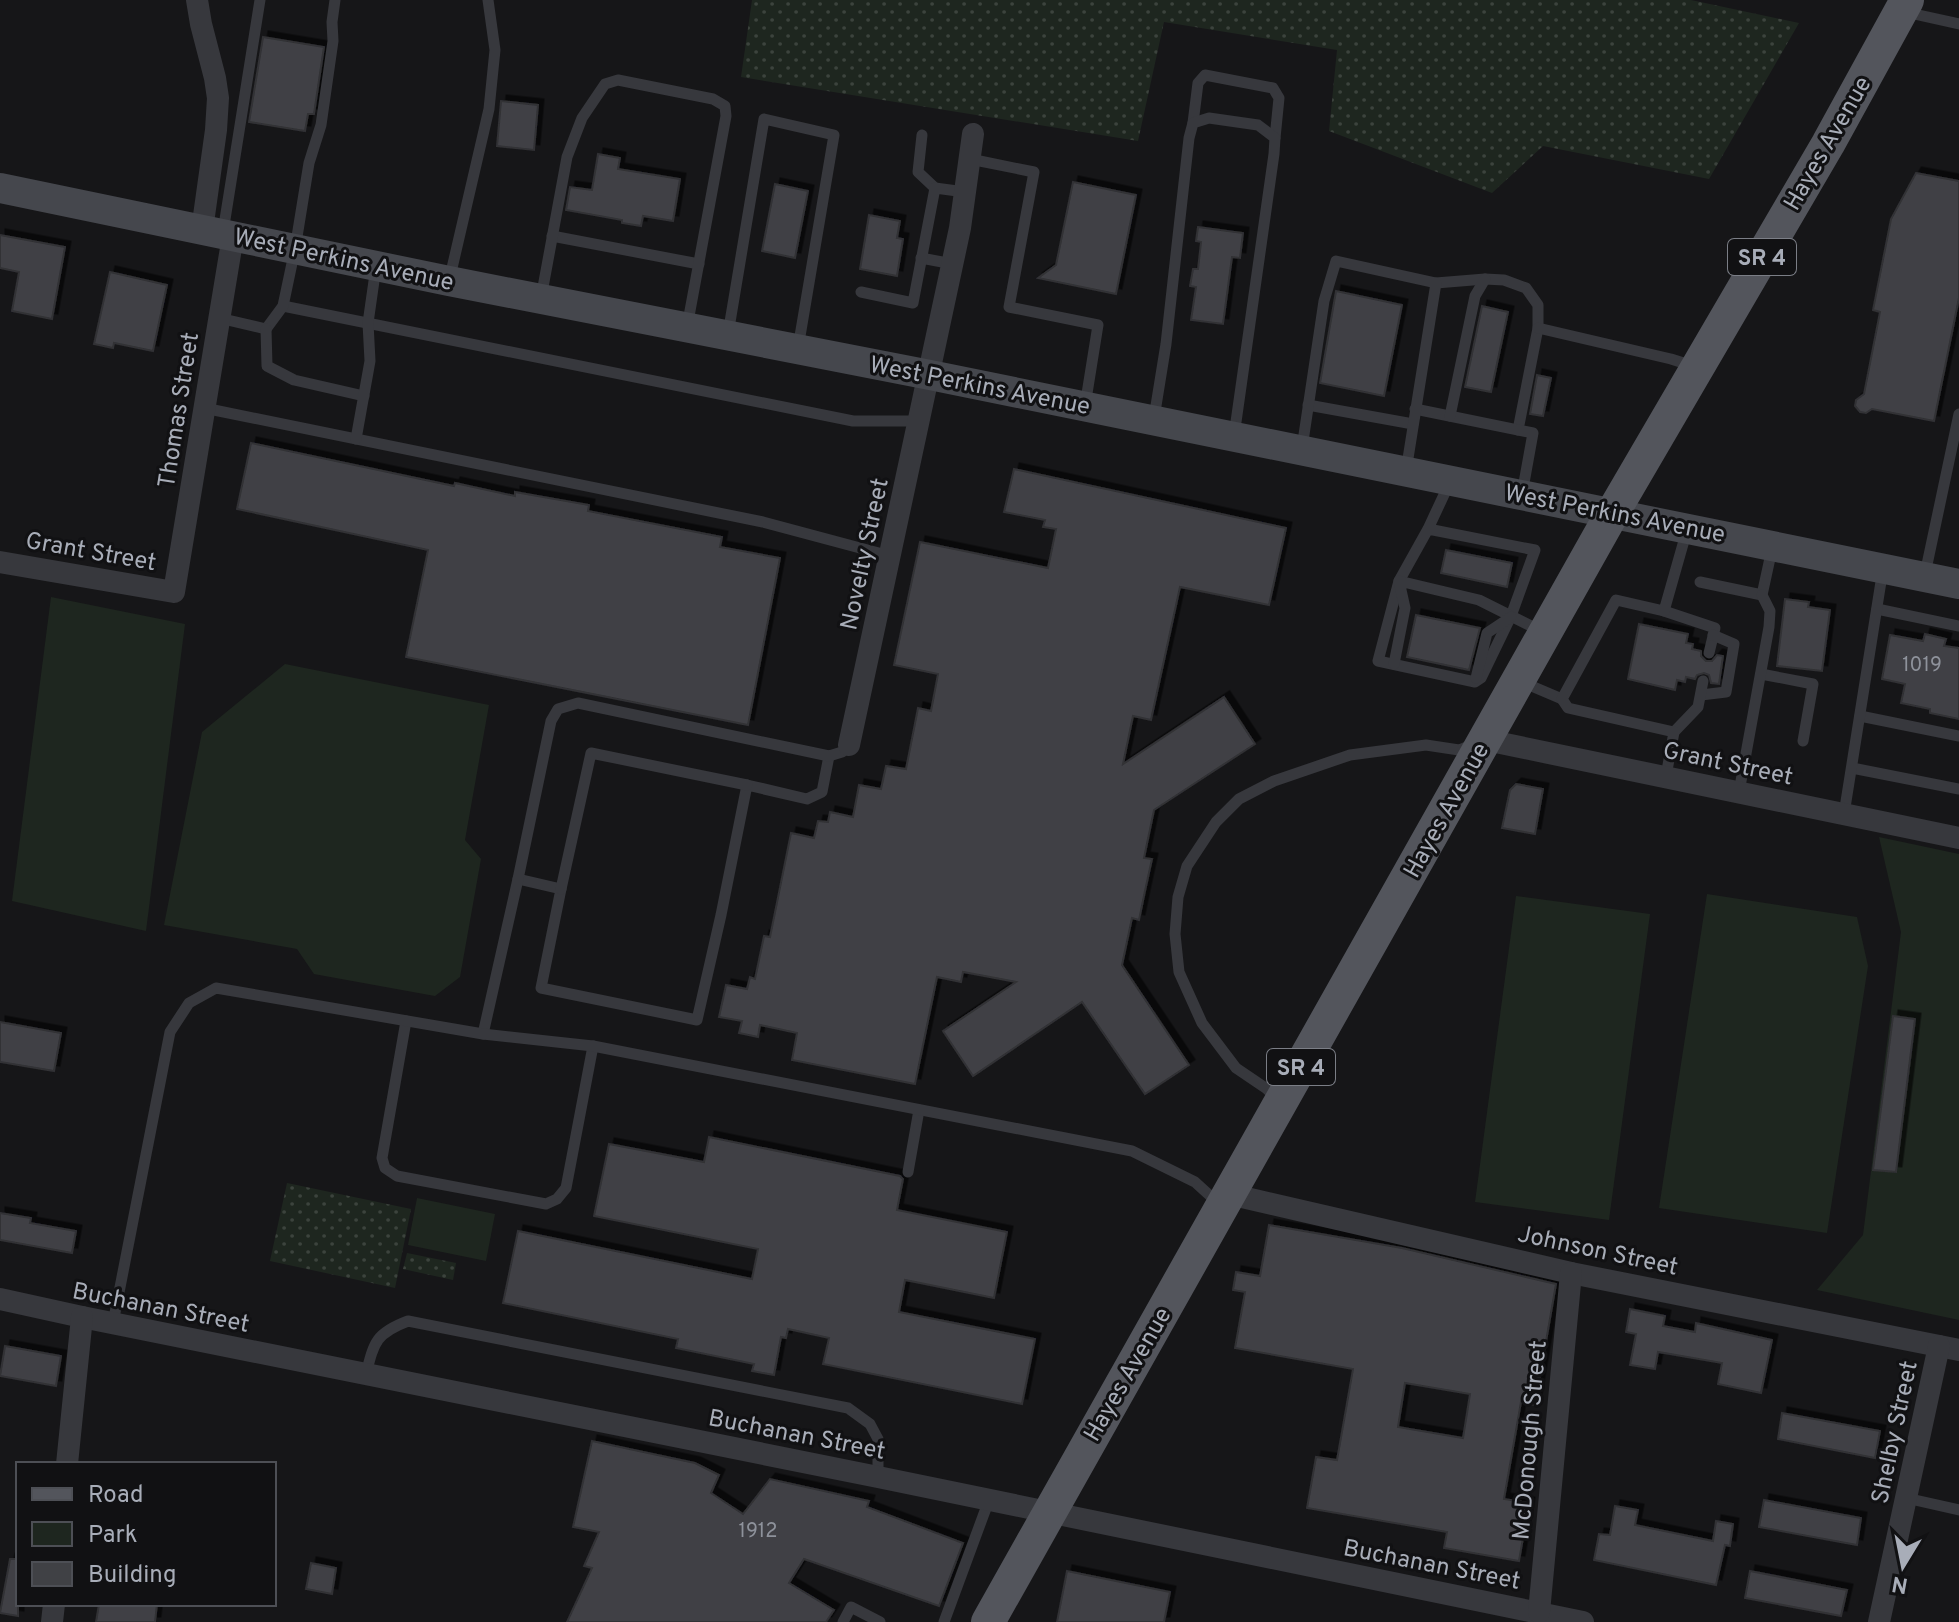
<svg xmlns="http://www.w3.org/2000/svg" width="1959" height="1622" viewBox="0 0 1959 1622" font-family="Overpass,sans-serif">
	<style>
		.green { fill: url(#green-dots) }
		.pitch { fill: #1e261f }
		.building { fill: #404145; stroke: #303034; stroke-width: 2; fill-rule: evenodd; filter: url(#shadow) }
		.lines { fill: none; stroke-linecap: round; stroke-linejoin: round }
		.service { stroke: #37383d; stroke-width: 11 }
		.minor { stroke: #37383d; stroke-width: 22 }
		.secondary { stroke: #45474d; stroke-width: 30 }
		.primary { stroke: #53555c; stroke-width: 34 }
		.labels { text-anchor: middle; stroke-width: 6; stroke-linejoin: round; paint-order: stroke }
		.number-label { font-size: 20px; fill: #8e929b }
		.shield { fill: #111113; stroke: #7b7e86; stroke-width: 2 }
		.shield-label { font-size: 22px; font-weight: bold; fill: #a8adb8 }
		.street-label { font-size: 24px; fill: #a8adb8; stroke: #111113 }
	</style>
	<defs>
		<pattern id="green-dots" width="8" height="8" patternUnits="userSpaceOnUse" patternTransform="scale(2)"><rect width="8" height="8" fill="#1e261f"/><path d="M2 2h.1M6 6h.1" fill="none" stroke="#3c433d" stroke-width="1.8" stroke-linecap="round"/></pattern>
		<filter id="shadow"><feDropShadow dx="5.5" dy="-5.5" stdDeviation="0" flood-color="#0009"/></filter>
	</defs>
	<rect width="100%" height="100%" fill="#161618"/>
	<g class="green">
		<path d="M752,0H1691L1799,23L1709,179L1543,146L1492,193L1329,131L1337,50L1164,22L1138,141L741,77Z"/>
		<path d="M287,1183L411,1209L395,1288L270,1261Z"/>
		<path d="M407,1253L456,1263L453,1280L403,1269Z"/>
	</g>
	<g class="pitch">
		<path d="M51,597L185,624L146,931L12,901Z"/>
		<path d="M285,664L489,705L465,840L481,859L460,977L435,996L314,974L297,949L164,925L202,732Z"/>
		<path d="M1879,837L1959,854V1320L1817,1290L1863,1235L1901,932Z"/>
		<path d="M1707,894L1857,917L1868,966L1827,1233L1659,1208Z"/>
		<path d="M1516,896L1650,914L1609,1220L1475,1202Z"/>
		<path d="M417,1198L495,1214L486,1261L408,1245Z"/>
	</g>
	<g class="building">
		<path d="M263,37L324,47L314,114H308L305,131L249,122Z"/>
		<path d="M501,101L538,105L534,150L497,146Z"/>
		<path d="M598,154L620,158L618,169L680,179L673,221L643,216L641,226L622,223V220L566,210L570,187L592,190Z"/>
		<path d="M1916,173L1959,181V298L1934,421L1872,409L1866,413L1860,412L1855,406L1856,400L1864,394L1880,312L1873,310L1891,219Z"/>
		<path d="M1073,182L1136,195L1116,294L1038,278L1056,265Z"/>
		<path d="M775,184L808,191L795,258L762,251Z"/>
		<path d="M869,215L900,221L897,238L903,239L897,276L860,269Z"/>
		<path d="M1198,227L1243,233L1240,258L1232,257L1223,324L1191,320L1196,287L1190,286L1193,269H1198L1201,242L1196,241Z"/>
		<path d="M0,235L65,247L52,319L12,311L19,272L0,268Z"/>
		<path d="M110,272L167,285L153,351L114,343L113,348L94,344Z"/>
		<path d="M1336,291L1402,305L1384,396L1320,383Z"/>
		<path d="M1482,306L1508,312L1491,392L1465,387Z"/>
		<path d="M1537,375L1551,378L1543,416L1530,414Z"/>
		<path d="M251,443L454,486L455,483L515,496V492L589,505L588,511L722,537L720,547L780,558L748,725L406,657L428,550L237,509Z"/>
		<path d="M1014,469L1286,528L1269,605L1180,587L1151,720L1133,716L1123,764L1224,697L1255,744L1154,810L1144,858L1152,859L1145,891L1139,920L1132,918L1122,965L1189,1065L1145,1094L1082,1002L973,1076L943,1031L1016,982L963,972L961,982L937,977L915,1084L792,1060L797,1033L760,1025L758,1037L739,1033L742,1021L719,1017L726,985L747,989L750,977L755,979L764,936L770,937L791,833L814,838L818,821L828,822L830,812L853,817L859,785L881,789L886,766L906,769L918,708L931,711L938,674L894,665L920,542L1048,568L1056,529L1043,527L1045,520L1004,512Z"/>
		<path d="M1446,550L1512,563L1507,587L1441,573Z"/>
		<path d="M1785,599L1809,602L1808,607L1830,610L1822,671L1777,666Z"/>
		<path d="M1416,615L1480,628L1469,670L1407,657Z"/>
		<path d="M1639,624L1688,634L1686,643L1693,644L1692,649L1701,651V656L1706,661H1712L1717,655L1723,656L1719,684L1711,683L1709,675L1704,673L1697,675L1695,679L1686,677L1685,682L1677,680L1675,690L1628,679Z"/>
		<path d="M1925,634L1946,639L1944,646L1959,648V719L1930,713V709L1901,703L1905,684L1882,679L1890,635L1923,641Z"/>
		<path d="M1516,784L1543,789L1535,834L1502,828L1510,790Z"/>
		<path d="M1893,1016L1915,1019L1896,1172L1873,1170Z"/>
		<path d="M0,1022L61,1033L54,1071L0,1062Z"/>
		<path d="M709,1137L900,1176L903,1179L897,1210L1007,1232L994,1298L905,1280L899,1312L1035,1339L1022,1404L823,1364L829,1338L788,1329L786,1338L781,1337L774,1375L752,1371L754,1364L676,1348L678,1339L503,1303L518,1231L752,1279L758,1249L594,1216L609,1144L704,1162Z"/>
		<path d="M0,1213L31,1218L30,1223L76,1231L72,1253L0,1240Z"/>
		<path d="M1269,1225L1402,1248L1556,1284L1535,1405L1521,1402L1504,1499L1529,1503L1519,1561L1444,1548L1447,1532L1307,1508L1316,1457L1337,1460L1353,1369L1235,1348L1245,1292L1233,1290L1236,1272L1260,1276ZM1405,1383L1470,1394L1463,1438L1398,1427Z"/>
		<path d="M1630,1309L1665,1316L1663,1326L1695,1332L1696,1323L1772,1340L1761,1393L1718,1384L1722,1363L1658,1352L1655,1369L1630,1365L1636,1334L1626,1332Z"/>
		<path d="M5,1346L61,1356L56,1386L0,1376Z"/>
		<path d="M1782,1413L1880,1431L1875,1458L1778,1439Z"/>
		<path d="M592,1441L695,1463L719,1475L711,1493L743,1514L770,1479L869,1501L867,1507L963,1543L939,1606L804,1559L789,1583L834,1610L826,1622H567L592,1568L584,1566L599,1532L573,1527Z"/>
		<path d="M1764,1500L1861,1518L1857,1545L1759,1527Z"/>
		<path d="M1615,1506L1638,1510L1635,1525L1713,1541L1716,1521L1733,1524L1730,1546L1725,1545L1716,1585L1594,1560L1599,1534L1610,1535Z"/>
		<path d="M10,1559H18V1616L0,1613Z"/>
		<path d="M311,1563L336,1568L332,1594L306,1589Z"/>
		<path d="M1067,1571L1170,1592L1164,1622H1057Z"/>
		<path d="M1750,1571L1847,1590L1841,1616L1745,1598Z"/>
		<path d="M99,1604H157L155,1622H96Z"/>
	</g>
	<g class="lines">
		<g class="service">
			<path d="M1905,12L1959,24"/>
			<path d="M1193,123L1198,83L1205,75L1273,88L1279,98L1275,138"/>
			<path d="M922,135L918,172L935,188"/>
			<path d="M970,159L1034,172L1009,307L1098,325L1085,406"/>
			<path d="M223,232L260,0"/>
			<path d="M552,236L699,264"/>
			<path d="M921,258L953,264"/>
			<path d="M449,281L489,109L495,50L488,0"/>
			<path d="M1436,283L1485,279L1504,280L1526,288L1538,305V328L1518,430"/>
			<path d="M861,292L913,303L935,188L965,192"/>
			<path d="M541,298L567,157L582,118L605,84L618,80L713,99L725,106L726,116L687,327"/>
			<path d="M283,306L853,421H919"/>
			<path d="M219,318L266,329L283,306L295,249L309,163L321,125L333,41L332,22L335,0"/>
			<path d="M1538,328L1671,359L1693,366"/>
			<path d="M266,329L267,366L294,380L364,396"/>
			<path d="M728,334L764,119L834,135L798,348"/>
			<path d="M1308,405L1413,424"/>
			<path d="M204,408L763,522L890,556"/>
			<path d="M1415,409L1533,433L1522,494"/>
			<path d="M1450,416L1475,296L1485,279"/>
			<path d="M1154,418L1166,344L1189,138L1193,123L1209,118L1258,125L1275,138L1274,154L1234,436"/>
			<path d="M356,439L370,361L368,323L376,267"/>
			<path d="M1302,448L1324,301L1336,261L1436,283L1406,471"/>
			<path d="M1428,529L1535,550L1511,616L1481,678L1475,682L1378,661L1399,581L1428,529L1449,484"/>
			<path d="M1925,574L1959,414"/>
			<path d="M1700,582L1762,595L1772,549"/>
			<path d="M1877,609L1959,626"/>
			<path d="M1664,611L1715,628L1709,653"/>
			<path d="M1394,664L1405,608L1399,581L1479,600L1541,631"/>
			<path d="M1761,674L1813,684L1803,741"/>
			<path d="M1476,678L1487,633L1511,617"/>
			<path d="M1522,682L1562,699"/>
			<path d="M1701,695L1726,692L1734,644L1713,635"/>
			<path d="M1860,716L1959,736"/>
			<path d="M1674,732L1698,707L1703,681"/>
			<path d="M1852,768L1959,789"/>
			<path d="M1666,776L1674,732L1568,708L1562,699L1616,600L1664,611L1687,530"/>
			<path d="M1739,792L1769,627L1770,611L1762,595"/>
			<path d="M1844,814L1883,569"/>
			<path d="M518,879L561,889L541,988L697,1020L721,915L747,785L807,799L822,792L829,756"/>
			<path d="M561,889L591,753L747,785"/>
			<path d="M406,1021L382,1158L385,1168L397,1176L546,1204L557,1199L566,1188L593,1046"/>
			<path d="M483,1034L518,879L551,721L558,709L578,703L829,756L842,752L849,745"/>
			<path d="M1277,1099L1267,1089L1236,1068L1202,1023L1179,972L1175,934L1178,897L1187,866L1216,822L1239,799L1274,781L1350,755L1426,745L1459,750L1474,744"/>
			<path d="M908,1172L919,1110"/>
			<path d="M113,1323L170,1032L189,1003L216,988L483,1034L593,1046L1132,1151L1195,1182L1218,1203"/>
			<path d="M366,1374C374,1342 376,1333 408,1321L848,1408L870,1424L878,1439V1477"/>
			<path d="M1906,1498L1959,1510"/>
			<path d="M843,1622L851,1607L880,1622"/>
			<path d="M944,1622L989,1500"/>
		</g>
		<g class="minor">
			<path d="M197,0L201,24L215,78L218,98L216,130L202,230"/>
			<path d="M0,562L174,592L233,236"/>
			<path d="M1486,740L1959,838"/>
			<path d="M849,745L960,228L973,134"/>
			<path d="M1229,1194L1571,1273L1959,1350"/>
			<path d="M0,1299L82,1317L878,1477L1583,1622"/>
			<path d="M67,1464L82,1317"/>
			<path d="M1539,1612L1571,1273"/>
			<path d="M52,1622L54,1604"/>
			<path d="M1879,1622L1939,1346"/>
		</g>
		<path class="secondary" d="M0,188L449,281L930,375L1959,584"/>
		<path class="primary" d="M988,1622L1613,512L1828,144L1907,0"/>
	</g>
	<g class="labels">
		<g class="number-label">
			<text x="1922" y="671">1019</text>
			<text x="758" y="1537">1912</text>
		</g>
		<g class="shield">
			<rect x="1728" y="239" width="68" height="36" rx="6"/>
			<rect x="1267" y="1049" width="68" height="36" rx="6"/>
		</g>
		<g class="shield-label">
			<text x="1762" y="265">SR 4</text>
			<text x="1301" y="1075">SR 4</text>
		</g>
		<g class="street-label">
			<text transform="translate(1827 143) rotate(-60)" y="8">Hayes Avenue</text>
			<text transform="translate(344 259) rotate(12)" y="8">West Perkins Avenue</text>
			<text transform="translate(980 385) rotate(11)" y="8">West Perkins Avenue</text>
			<text transform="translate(178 410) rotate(-81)" y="8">Thomas Street</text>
			<text transform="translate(1615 513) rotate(11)" y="8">West Perkins Avenue</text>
			<text transform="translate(91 551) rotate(10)" y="8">Grant Street</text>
			<text transform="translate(864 554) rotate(-78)" y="8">Novelty Street</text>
			<text transform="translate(1728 763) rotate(12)" y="8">Grant Street</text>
			<text transform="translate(1446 810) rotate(-61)" y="8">Hayes Avenue</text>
			<text transform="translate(1598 1250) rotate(12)" y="8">Johnson Street</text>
			<text transform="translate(161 1307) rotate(11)" y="8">Buchanan Street</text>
			<text transform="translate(1127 1374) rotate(-60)" y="8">Hayes Avenue</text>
			<text transform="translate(1894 1432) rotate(-78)" y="8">Shelby Street</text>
			<text transform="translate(797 1434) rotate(11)" y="8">Buchanan Street</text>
			<text transform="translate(1529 1440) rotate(-85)" y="8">McDonough Street</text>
			<text transform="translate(1432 1564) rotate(11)" y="8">Buchanan Street</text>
		</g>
	</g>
	<rect x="16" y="1462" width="260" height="144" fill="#111113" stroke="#4d4f55" stroke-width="2"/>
	<rect x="32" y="1488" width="40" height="12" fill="#53555c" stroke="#4d4f55" stroke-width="2"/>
	<text x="88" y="1502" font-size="24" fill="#a8adb8">Road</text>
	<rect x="32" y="1522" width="40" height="24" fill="#1e261f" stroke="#4d4f55" stroke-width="2"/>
	<text x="88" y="1542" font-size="24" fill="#a8adb8">Park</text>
	<rect x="32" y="1562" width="40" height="24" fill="#404145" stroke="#4d4f55" stroke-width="2"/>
	<text x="88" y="1582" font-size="24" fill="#a8adb8">Building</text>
	<g transform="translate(1903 1566) rotate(190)" stroke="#111113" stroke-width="6" paint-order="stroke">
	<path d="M0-6L14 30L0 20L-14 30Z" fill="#a8adb8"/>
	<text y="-12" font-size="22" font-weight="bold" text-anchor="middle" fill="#a8adb8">N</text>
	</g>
</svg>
